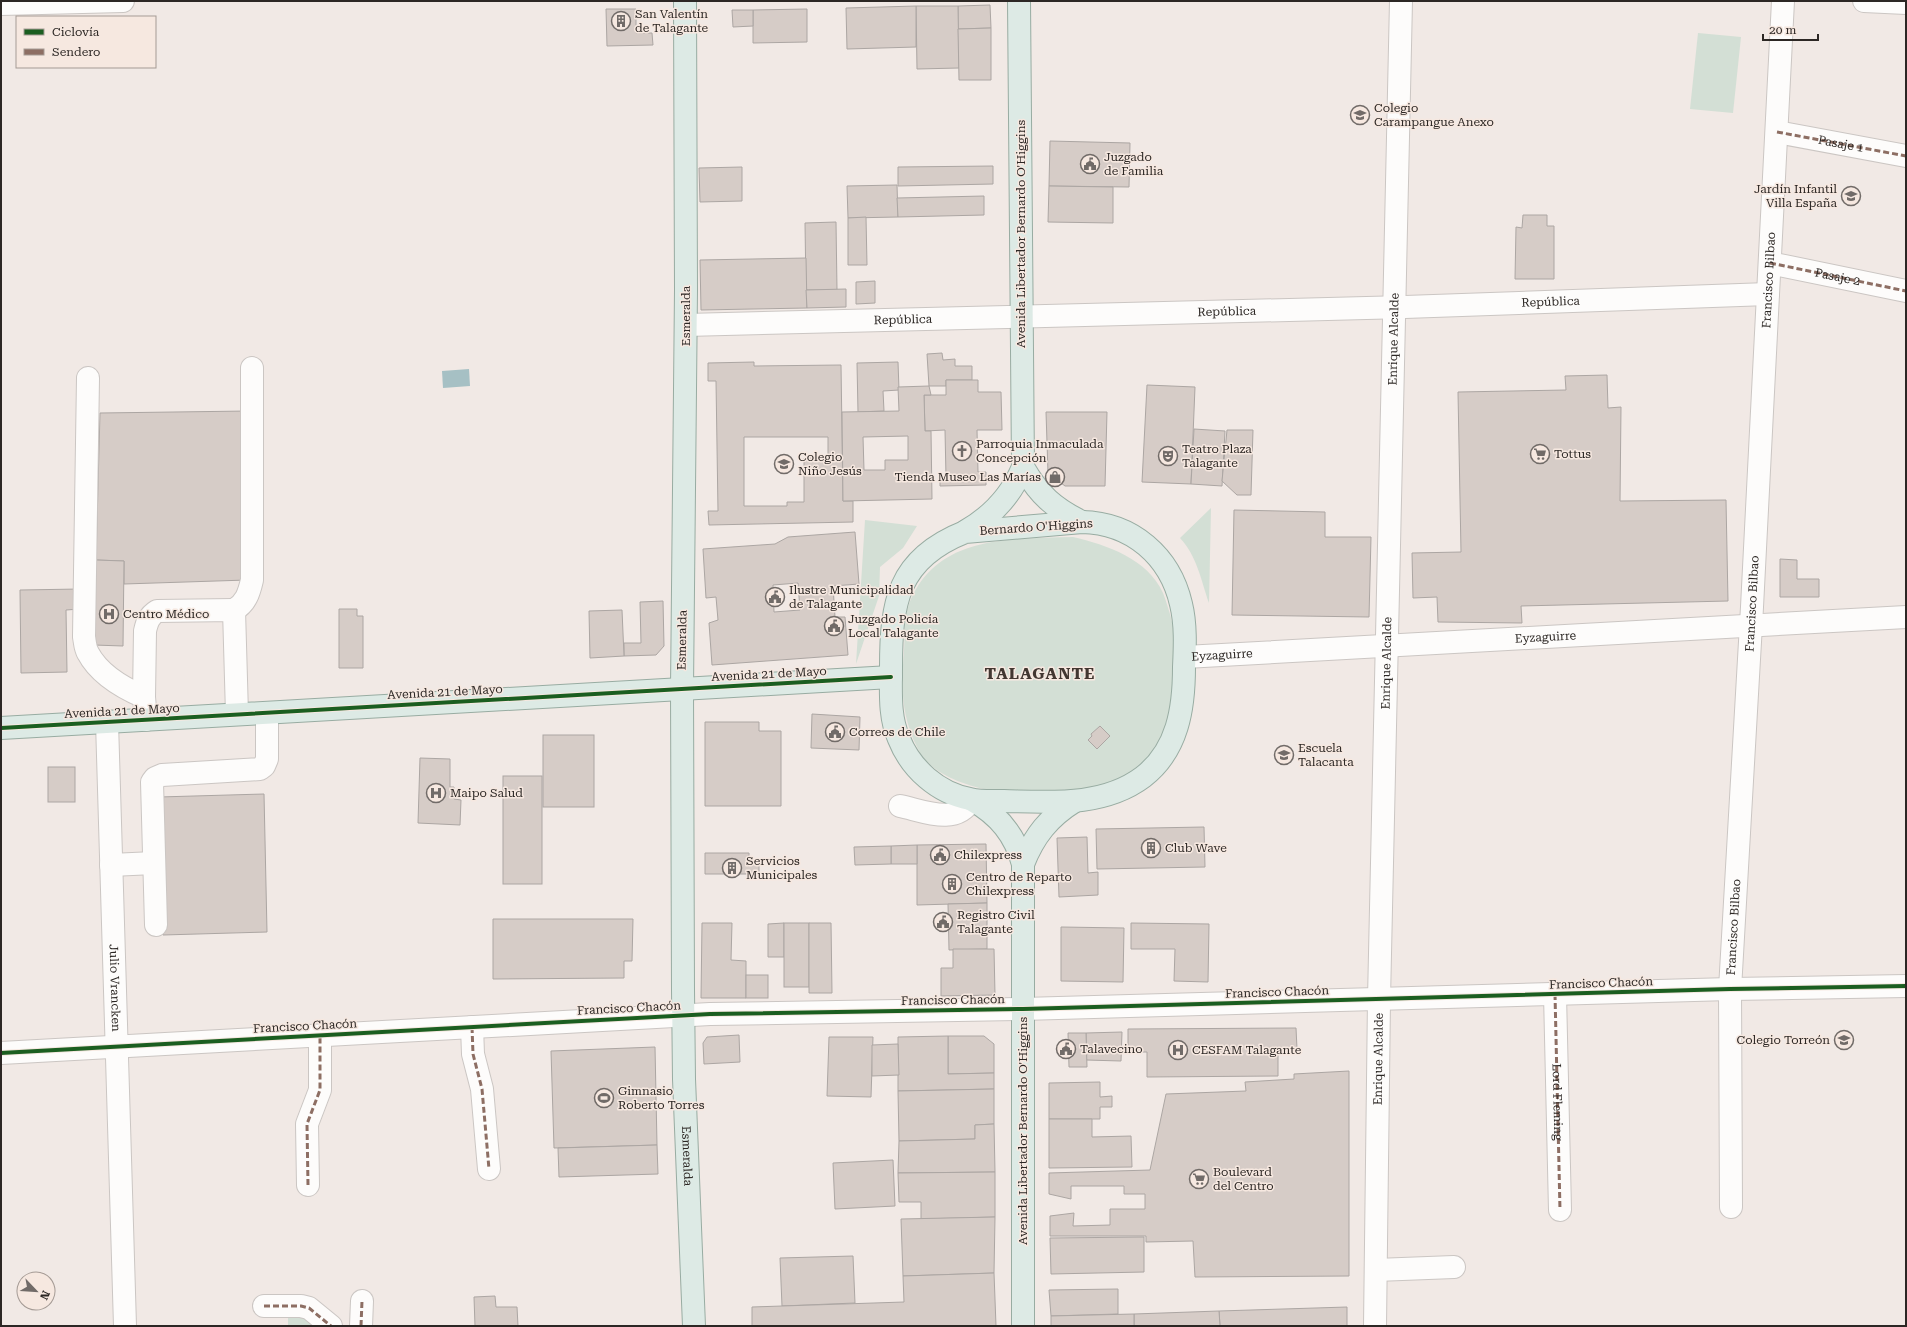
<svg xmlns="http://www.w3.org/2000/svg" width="1907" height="1327" viewBox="0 0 1907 1327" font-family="'Roboto Serif',serif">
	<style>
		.green { fill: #d3dfd5 }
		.water { fill: #a6c0c4 }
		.building { fill: #d6ccc7; stroke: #aca6a3; fill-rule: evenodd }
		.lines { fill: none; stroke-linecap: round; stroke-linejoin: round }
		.minor-casing { stroke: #cbc6c3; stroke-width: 24 }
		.major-casing { stroke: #98aca2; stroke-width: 24 }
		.minor { stroke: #fdfcfb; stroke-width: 22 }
		.major { stroke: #ddeae5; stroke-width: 22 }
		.quiet { stroke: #8d6e63; stroke-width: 3; stroke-dasharray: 6 3; stroke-linecap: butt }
		.cycleway-casing { stroke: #f6e8e0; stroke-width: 6 }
		.cycleway { stroke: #1b5e20; stroke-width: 4 }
		.labels { text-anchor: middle; stroke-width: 3; stroke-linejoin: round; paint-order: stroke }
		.poi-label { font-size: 12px; fill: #2c2724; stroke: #f6e8e0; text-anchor: start }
		.street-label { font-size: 12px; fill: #2c2724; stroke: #f6e8e0 }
		.district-label { font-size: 16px; font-weight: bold; letter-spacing: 1px; fill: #423731; stroke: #f6e8e0 }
	</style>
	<rect width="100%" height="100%" fill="#f1e9e5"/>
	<g class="green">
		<path d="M1698,33L1741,37L1733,113L1690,109Z"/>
		<path d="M1211,508L1209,603C1201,580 1197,556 1180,538Z"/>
		<path d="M865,520L917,526L903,548L880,567L879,596L856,664Z"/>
		<path d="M1073,537C1107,545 1148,559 1163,593C1166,600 1168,608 1170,614C1173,626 1177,641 1177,653C1176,665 1174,677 1173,688C1172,697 1172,706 1170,714C1168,727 1154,752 1146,761C1135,771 1120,782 1105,787C1082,794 1015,797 992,791C965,785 931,775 918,749C901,716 901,687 904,651C905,637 904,620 908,607C934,534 1010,539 1073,537Z"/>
		<path d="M306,1314L319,1326H288V1315Z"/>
	</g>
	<path class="water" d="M469,369L470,386L443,388L442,371Z"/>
	<g class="building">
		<path d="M990,5L991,28L958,29V6Z"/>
		<path d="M916,6H958L959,68L917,69Z"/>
		<path d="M916,6V47L847,49L846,8Z"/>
		<path d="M606,9H636V33H652L653,45L607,46Z"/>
		<path d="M807,9V42L753,43V10Z"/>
		<path d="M732,10H753V26L733,27Z"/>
		<path d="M991,28V80H959L958,29Z"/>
		<path d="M1050,141L1130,143L1129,187L1049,186Z"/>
		<path d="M993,166V184L898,186V167Z"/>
		<path d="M742,167V201L700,202L699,168Z"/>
		<path d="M897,185L898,217L848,218L847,186Z"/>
		<path d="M1049,186L1113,187V223L1048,222Z"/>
		<path d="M984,196V215L898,217L897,198Z"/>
		<path d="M1523,215H1547V226H1554V279H1515L1516,227L1522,228Z"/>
		<path d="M866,217L867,265H848V218Z"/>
		<path d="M836,222L837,290H806L805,223Z"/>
		<path d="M806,258L807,308L701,310L700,260Z"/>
		<path d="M875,281V303L856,304V282Z"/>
		<path d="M846,289V307L807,308L806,290Z"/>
		<path d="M942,353L943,360L955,359V366H972V380H946V386H929L927,354Z"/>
		<path d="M754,362V366L841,365L843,501H853V522L709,525L708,511H718L716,381H708V363ZM744,437H828V458H804V502H787V506H744Z"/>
		<path d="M898,362L899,390L883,391L884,411L858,412L857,363Z"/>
		<path d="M1607,375L1608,408L1621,407L1620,501L1726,500L1728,601L1521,606L1522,623L1438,622L1437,597L1413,598L1412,553L1461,552L1458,392L1566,390L1565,376Z"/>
		<path d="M946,380H978V392H1001L1002,430H977L978,472H986V485L940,486V477H946L945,430L925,431L924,395H946Z"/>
		<path d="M1147,385L1195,387L1191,484L1142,482Z"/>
		<path d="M929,386L931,395H924L925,431H931L932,499L843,501L842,412L899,411L898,387ZM908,436V460H885V470H864L863,437Z"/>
		<path d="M248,411L247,580L124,584V561L96,560L100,413Z"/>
		<path d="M1046,412H1107L1105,486H1065L1048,473Z"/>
		<path d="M1194,429L1225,431L1222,486L1191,484Z"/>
		<path d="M1227,430H1253L1251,495H1237L1222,481Z"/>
		<path d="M1234,510L1325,512V537H1371L1369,617L1232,615Z"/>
		<path d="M855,532L859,584L833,586L835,617H845L848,655L712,665L709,623L718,620L716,597L706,598L703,549L775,544L788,537ZM798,583L800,610L774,612L773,585Z"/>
		<path d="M1780,559L1797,560V579H1819V597H1780Z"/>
		<path d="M96,560L124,561L123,646L94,645Z"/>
		<path d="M80,589V609L66,610L67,672L21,673L20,590Z"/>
		<path d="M663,601L664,646L656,655L624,656V643H641L640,602Z"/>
		<path d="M339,609H357V616H363V668H339Z"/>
		<path d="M622,610L624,656L590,658L589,611Z"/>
		<path d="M812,714L860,717L859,750L811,748Z"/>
		<path d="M705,722H759V731H781V806H705Z"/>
		<path d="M1100,726L1110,736L1097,749L1088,740L1092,736L1091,734Z"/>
		<rect x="543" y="735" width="51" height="72"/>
		<path d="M420,758L450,759V787H454V799L461,800L460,825L418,823Z"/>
		<rect x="48" y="767" width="27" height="35"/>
		<rect x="503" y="776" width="39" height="108"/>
		<path d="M264,794L267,932L163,935L159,797Z"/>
		<path d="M1204,827L1205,867L1097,869L1096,829Z"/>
		<path d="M1087,837L1088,873L1098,872V895L1059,897L1057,838Z"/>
		<path d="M986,844L987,903L917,905V845Z"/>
		<path d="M917,845V864H891V846Z"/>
		<path d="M891,846V864L855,865L854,847Z"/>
		<path d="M705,853H749V862H759V874H705Z"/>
		<path d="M987,903V949L949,950L948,904Z"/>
		<path d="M493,919H633L632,961H624V978L493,979Z"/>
		<path d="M702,923H732L731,960L746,961V998H701Z"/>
		<path d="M784,923V957H768V924Z"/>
		<rect x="784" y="923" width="25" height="64"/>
		<path d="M809,923H831L832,993H809Z"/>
		<path d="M1131,923L1209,924L1208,982L1174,981L1175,949H1131Z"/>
		<path d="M1061,927L1124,928L1123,982L1061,981Z"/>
		<path d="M953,949H994L995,995L941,996V968H953Z"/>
		<rect x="746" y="975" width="22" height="23"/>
		<path d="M1296,1028L1297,1049H1278V1076L1147,1077V1052H1128V1029Z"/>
		<path d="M1122,1032L1121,1061L1086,1060V1033Z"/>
		<path d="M1068,1033H1086L1087,1067H1069Z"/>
		<path d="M739,1035L740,1062L704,1064L703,1043L707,1037Z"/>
		<path d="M948,1036H984L994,1044V1073L948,1074Z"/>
		<path d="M948,1036V1074L994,1073V1089L898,1091V1037Z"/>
		<path d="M829,1037H873L871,1097L827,1096Z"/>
		<path d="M898,1044L899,1075L872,1076V1045Z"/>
		<path d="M655,1047L657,1145L554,1148L551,1051Z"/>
		<path d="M1349,1071V1276L1195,1277L1193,1241L1146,1242V1236H1050V1216L1074,1213L1073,1226L1110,1225V1209H1145V1194H1124V1186H1071V1199L1049,1194V1173L1150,1170L1166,1094L1246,1091L1245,1082L1294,1079V1074Z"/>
		<path d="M1100,1082V1097L1112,1096V1107H1100V1119H1049V1083Z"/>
		<path d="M994,1089V1124L975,1125V1139L899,1141L898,1091Z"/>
		<path d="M1049,1119H1092V1137L1131,1136L1132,1167L1049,1168Z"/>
		<path d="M994,1124L995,1172L898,1173L899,1141L975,1139V1125Z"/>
		<path d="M657,1145L658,1174L559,1177L558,1148Z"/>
		<path d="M893,1160L895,1206L835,1209L833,1163Z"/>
		<path d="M995,1172V1217L921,1219V1202H899L898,1173Z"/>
		<path d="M995,1217L994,1273L903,1276L901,1219Z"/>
		<path d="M1144,1237V1272L1051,1274L1050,1238Z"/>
		<path d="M853,1256L855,1303L782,1306L780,1258Z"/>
		<path d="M994,1273L996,1326H752V1307L904,1302L903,1276Z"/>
		<path d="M1118,1289V1314L1051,1316L1049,1290Z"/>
		<path d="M495,1296L496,1307H517L518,1326H475L474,1297Z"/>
		<path d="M1347,1307V1326H1220L1219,1311Z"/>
		<path d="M1219,1311L1220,1326H1134V1314Z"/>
		<path d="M1134,1314V1326H1051V1316Z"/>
	</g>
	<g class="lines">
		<g class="minor-casing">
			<g id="minor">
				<path d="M1864,1L1906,3"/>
				<path d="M1,4L123,1"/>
				<path id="s1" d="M1777,132L1906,156"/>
				<path d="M1770,263L1906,291"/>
				<path id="s2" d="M686,325L1405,307L1768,294"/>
				<path d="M88,378L84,637C85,642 85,648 88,653C99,674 123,688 144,697L146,720"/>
				<path d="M234,610C246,603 249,593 252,580V368"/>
				<path id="s3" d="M1185,657L1906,617"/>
				<path d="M144,697L145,631C147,622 149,616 157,611L234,610L237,714"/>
				<path id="s4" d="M107,722L125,1326"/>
				<path d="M900,806C924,811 956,826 971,800"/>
				<path d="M111,865L154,863"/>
				<path d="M156,925L152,782L155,778L162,775L260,769L264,766L267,759V713"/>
				<path id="s5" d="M1555,994L1560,1210"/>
				<path d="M472,1027L473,1054L482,1089L489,1169"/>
				<path d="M1,1053L710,1014L1023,1009L1730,989L1906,986"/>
				<path d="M308,1185L307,1124L320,1090V1036"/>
				<path id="s6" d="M1731,1207L1730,989L1752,607L1783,1"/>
				<path d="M1376,1270L1454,1267"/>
				<path d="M264,1306H301L309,1308L331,1326"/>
				<path d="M361,1326L362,1301"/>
				<path id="s7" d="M1375,1326L1379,999L1401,1"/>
			</g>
		</g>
		<g class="major-casing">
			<g id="major">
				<path id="s8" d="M685,1L686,290L682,688L683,990L684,1079L694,1326"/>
				<path d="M1023,467C1039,495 1054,508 1082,522"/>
				<path d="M1082,522C1132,523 1170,556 1181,604C1186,624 1185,647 1184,667C1184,708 1178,750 1143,777C1103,807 1050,802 1004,801C993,801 981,802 970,799C938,793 911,769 899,739C889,717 891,692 891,668C891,603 897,559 965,532Z"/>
				<path d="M966,531C992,516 1011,496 1023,467L1019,1"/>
				<path d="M1,728L891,677"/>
				<path d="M972,800C999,815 1015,835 1023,864V1326"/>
				<path d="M1023,864C1034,836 1049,817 1075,801"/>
			</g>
		</g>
		<use href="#minor" class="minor"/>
		<use href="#major" class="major"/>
		<g class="quiet">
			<path d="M84,1V2"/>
			<path d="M1777,132L1906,156"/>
			<path id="s9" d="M1770,263L1906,291"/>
			<path d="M1555,994L1560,1210"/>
			<path d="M472,1027L473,1054L482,1089L489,1169"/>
			<path d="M308,1185L307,1124L320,1090V1036"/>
			<path d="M264,1306H301L309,1308L331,1326"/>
			<path d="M361,1326L362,1301"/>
		</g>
		<g class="cycleway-casing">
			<g id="cycleway">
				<path d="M1,728L891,677"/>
				<path d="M1,1053L710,1014L1023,1009L1730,989L1906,986"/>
			</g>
		</g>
		<use href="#cycleway" class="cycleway"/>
	</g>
	<defs>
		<g id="building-ring" transform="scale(1)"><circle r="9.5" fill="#f6e8e0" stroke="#716b68" stroke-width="1.5"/><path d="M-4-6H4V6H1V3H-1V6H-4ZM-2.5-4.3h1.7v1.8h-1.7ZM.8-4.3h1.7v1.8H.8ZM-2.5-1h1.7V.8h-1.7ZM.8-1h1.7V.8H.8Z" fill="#716b68"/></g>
		<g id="school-ring" transform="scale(1)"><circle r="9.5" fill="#f6e8e0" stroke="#716b68" stroke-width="1.5"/><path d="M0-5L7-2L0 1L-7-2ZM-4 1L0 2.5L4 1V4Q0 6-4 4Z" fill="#716b68"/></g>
		<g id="civic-ring" transform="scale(1)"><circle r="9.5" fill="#f6e8e0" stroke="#716b68" stroke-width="1.5"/><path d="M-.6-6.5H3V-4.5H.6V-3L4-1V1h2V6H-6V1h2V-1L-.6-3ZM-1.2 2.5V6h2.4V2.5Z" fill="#716b68"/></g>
		<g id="church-ring" transform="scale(1)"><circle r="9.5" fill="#f6e8e0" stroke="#716b68" stroke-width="1.5"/><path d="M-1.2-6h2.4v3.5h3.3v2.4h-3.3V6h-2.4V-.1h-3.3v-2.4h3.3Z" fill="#716b68"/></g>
		<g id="supermarket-ring" transform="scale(1)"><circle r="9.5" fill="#f6e8e0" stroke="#716b68" stroke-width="1.5"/><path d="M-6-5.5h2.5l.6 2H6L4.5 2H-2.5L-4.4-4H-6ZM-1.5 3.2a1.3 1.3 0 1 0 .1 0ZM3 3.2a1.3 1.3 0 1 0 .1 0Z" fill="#716b68"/></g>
		<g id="theatre-ring" transform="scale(1)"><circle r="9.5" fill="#f6e8e0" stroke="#716b68" stroke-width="1.5"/><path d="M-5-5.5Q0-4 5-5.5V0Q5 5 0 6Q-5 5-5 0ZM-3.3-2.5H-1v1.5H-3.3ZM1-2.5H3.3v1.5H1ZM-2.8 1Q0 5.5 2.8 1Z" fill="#716b68"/></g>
		<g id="shop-ring" transform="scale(1)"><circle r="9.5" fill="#f6e8e0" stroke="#716b68" stroke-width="1.5"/><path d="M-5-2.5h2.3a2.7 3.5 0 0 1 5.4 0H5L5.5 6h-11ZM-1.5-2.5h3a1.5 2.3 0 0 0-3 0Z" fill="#716b68"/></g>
		<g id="hospital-ring" transform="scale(1)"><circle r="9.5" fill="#f6e8e0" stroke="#716b68" stroke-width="1.5"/><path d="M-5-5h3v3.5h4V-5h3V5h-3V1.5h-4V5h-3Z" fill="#716b68"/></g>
		<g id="stadium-ring" transform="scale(1)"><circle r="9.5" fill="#f6e8e0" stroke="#716b68" stroke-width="1.5"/><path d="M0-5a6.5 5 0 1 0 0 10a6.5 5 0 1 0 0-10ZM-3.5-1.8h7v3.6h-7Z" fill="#716b68"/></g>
	</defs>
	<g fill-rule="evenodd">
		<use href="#building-ring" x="621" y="21"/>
		<use href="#school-ring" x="1360" y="115"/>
		<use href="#civic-ring" x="1090" y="164"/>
		<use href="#school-ring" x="1851" y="196"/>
		<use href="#church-ring" x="962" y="451"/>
		<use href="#supermarket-ring" x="1540" y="454"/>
		<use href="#theatre-ring" x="1168" y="456"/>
		<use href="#school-ring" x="784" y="464"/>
		<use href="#shop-ring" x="1055" y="477"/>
		<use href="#civic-ring" x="775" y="597"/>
		<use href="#hospital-ring" x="109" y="614"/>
		<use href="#civic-ring" x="834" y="626"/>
		<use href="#civic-ring" x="835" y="732"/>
		<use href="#school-ring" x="1284" y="755"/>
		<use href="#hospital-ring" x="436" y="793"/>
		<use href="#building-ring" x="1151" y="848"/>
		<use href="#civic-ring" x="940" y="855"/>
		<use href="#building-ring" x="732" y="868"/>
		<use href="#building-ring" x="952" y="884"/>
		<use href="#civic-ring" x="943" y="922"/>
		<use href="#school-ring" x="1844" y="1040"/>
		<use href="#civic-ring" x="1066" y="1049"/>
		<use href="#hospital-ring" x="1178" y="1050"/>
		<use href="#stadium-ring" x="604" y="1098"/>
		<use href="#supermarket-ring" x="1199" y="1179"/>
	</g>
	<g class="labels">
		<g class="poi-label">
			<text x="635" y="18">San Valentín<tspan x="635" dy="14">de Talagante</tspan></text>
			<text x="1374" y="112">Colegio<tspan x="1374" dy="14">Carampangue Anexo</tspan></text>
			<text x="1104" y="161">Juzgado<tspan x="1104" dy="14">de Familia</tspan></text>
			<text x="1837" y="193" text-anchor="end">Jardín Infantil<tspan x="1837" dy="14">Villa España</tspan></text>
			<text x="976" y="448">Parroquia Inmaculada<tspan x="976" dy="14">Concepción</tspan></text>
			<text x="1182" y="453">Teatro Plaza<tspan x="1182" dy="14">Talagante</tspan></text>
			<text x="1554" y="458">Tottus</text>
			<text x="798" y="461">Colegio<tspan x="798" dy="14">Niño Jesús</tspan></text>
			<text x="1041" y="481" text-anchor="end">Tienda Museo Las Marías</text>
			<text x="789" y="594">Ilustre Municipalidad<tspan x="789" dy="14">de Talagante</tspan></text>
			<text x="123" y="618">Centro Médico</text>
			<text x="848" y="623">Juzgado Policía<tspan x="848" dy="14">Local Talagante</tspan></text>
			<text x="849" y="736">Correos de Chile</text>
			<text x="1298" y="752">Escuela<tspan x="1298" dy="14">Talacanta</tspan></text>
			<text x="450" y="797">Maipo Salud</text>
			<text x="1165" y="852">Club Wave</text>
			<text x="954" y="859">Chilexpress</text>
			<text x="746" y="865">Servicios<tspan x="746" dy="14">Municipales</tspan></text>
			<text x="966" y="881">Centro de Reparto<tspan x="966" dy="14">Chilexpress</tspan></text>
			<text x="957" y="919">Registro Civil<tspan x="957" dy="14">Talagante</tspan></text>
			<text x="1830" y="1044" text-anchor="end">Colegio Torreón</text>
			<text x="1080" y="1053">Talavecino</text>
			<text x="1192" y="1054">CESFAM Talagante</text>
			<text x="618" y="1095">Gimnasio<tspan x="618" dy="14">Roberto Torres</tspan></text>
			<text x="1213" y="1176">Boulevard<tspan x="1213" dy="14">del Centro</tspan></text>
		</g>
		<g class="street-label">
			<text dy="4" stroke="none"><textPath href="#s1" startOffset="65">Pasaje 1</textPath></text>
			<text transform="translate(1021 234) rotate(-90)" y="4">Avenida Libertador Bernardo O'Higgins</text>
			<text dy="4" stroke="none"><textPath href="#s9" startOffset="69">Pasaje 2</textPath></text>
			<text dy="4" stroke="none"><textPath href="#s6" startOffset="928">Francisco Bilbao</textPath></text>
			<text dy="4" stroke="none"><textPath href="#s2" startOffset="865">República</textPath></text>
			<text dy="4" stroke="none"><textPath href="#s2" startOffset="541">República</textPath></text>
			<text transform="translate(686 316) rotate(-90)" y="4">Esmeralda</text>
			<text dy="4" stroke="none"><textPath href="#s2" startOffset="217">República</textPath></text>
			<text dy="4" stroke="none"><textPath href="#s7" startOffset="987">Enrique Alcalde</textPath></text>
			<text transform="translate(1036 527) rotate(-4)" y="4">Bernardo O'Higgins</text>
			<text dy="4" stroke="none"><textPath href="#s6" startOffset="604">Francisco Bilbao</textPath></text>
			<text dy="4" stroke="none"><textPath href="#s3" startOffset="361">Eyzaguirre</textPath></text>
			<text transform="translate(682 640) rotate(-89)" y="4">Esmeralda</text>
			<text dy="4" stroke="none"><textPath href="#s3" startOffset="37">Eyzaguirre</textPath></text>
			<text dy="4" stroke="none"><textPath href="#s7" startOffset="663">Enrique Alcalde</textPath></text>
			<text transform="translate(769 674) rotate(-3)" y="4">Avenida 21 de Mayo</text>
			<text transform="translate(445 692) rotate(-3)" y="4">Avenida 21 de Mayo</text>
			<text transform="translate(122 711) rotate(-3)" y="4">Avenida 21 de Mayo</text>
			<text dy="4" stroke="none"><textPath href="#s6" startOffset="280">Francisco Bilbao</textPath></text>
			<text transform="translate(1601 983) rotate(-2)" y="4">Francisco Chacón</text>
			<text dy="4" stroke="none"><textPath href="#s4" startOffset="266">Julio Vrancken</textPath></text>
			<text transform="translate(1277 992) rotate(-2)" y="4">Francisco Chacón</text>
			<text transform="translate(953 1000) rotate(-1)" y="4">Francisco Chacón</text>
			<text transform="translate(629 1008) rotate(-3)" y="4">Francisco Chacón</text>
			<text transform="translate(305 1026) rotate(-3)" y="4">Francisco Chacón</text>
			<text dy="4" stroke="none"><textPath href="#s7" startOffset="267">Enrique Alcalde</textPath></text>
			<text dy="4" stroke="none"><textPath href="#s5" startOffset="108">Lord Fleming</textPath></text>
			<text transform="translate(1023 1131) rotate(-90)" y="4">Avenida Libertador Bernardo O'Higgins</text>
			<text dy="4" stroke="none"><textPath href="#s8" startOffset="1155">Esmeralda</textPath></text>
		</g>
		<g class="district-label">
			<text x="1040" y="679">TALAGANTE</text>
		</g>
	</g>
	<rect width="1907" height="1327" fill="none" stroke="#2c2724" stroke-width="4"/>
	<rect x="16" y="16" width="140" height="52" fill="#f6e8e0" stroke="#a59b95"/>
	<rect x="24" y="29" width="20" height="6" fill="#1b5e20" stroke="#a59b95"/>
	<text x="52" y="36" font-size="12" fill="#2c2724">Ciclovía</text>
	<rect x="24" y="49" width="20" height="6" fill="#8d6e63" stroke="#a59b95"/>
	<text x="52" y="56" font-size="12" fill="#2c2724">Sendero</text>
	<g transform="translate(36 1291) rotate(115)"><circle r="19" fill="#f6e8e0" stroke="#a59b95"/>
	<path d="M0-3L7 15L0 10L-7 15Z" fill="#716b68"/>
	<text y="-6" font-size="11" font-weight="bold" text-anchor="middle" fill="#2c2724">N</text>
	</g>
	<path d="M1763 34v6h55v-6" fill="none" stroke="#2c2724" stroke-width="2"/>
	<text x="1769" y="34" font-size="12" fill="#2c2724" stroke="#f6e8e0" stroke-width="3" paint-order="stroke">20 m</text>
</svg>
